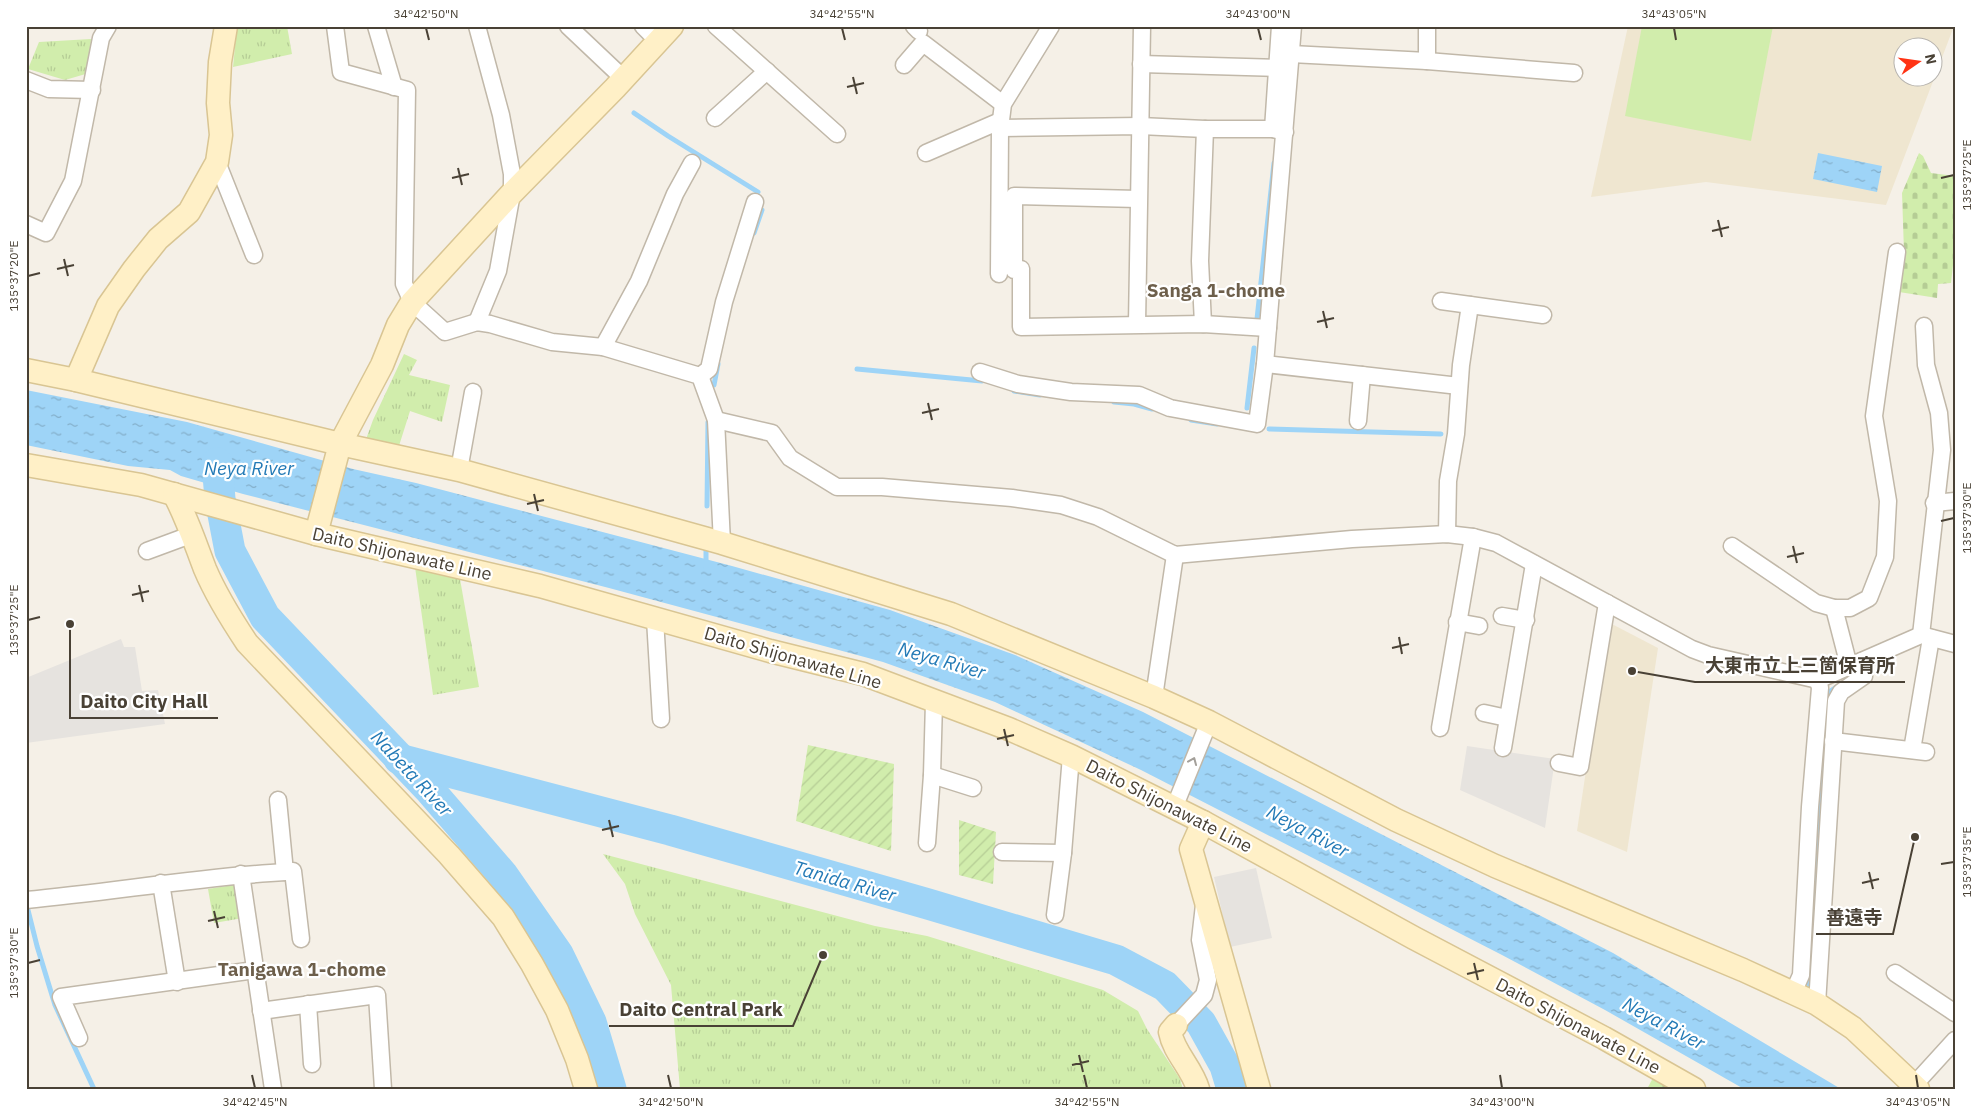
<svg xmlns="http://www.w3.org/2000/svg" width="1981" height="1115" viewBox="0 0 1981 1115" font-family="'IBM Plex Sans','Noto Sans JP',sans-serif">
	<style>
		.education { fill: #efe6d0; fill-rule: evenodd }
		.grass { fill: url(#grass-tufts) }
		.cemetery { fill: url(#cemetery-stones) }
		.garden { fill: url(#garden-furrows) }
		.pitch { fill: #d1edac }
		.parking { fill: #e6e3df }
		.water { fill: url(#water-ripples) }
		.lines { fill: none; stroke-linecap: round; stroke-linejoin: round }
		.stream { stroke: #9ed4f7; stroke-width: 5 }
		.river { stroke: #9ed4f7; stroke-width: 31 }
		.street-casing { stroke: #c1b8a9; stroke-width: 19 }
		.secondary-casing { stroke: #d9c593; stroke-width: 25 }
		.street { stroke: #fff; stroke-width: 16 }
		.secondary { stroke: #fff0c7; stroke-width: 22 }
		.oneway { stroke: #a4a09a }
		.ticks { fill: none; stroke: #494135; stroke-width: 2 }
		.labels { text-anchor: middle; stroke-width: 4.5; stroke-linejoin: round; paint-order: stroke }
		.street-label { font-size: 18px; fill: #494135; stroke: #fff }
		.neighbourhood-label { font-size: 19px; font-weight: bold; fill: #6d5f4b; stroke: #fff }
		.water-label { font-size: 19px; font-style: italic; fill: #237ab6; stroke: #fff }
		.leader { fill: none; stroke: #494135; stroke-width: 2 }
		.callout-dot { fill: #494135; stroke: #fff; stroke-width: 2 }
		.callout-label { font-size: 19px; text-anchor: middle; font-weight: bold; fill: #494135; stroke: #fff; stroke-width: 4.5; stroke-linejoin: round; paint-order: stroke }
		.neatline { fill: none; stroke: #494135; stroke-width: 2 }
		.ticks-label { font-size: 12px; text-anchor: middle; fill: #494135 }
	</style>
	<defs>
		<pattern id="grass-tufts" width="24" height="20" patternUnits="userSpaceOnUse" patternTransform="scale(1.25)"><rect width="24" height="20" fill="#d1edac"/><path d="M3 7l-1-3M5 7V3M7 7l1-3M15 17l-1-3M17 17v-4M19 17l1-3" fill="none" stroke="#b5cc95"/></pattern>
		<pattern id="cemetery-stones" width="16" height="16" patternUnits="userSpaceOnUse" patternTransform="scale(1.25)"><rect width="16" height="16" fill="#d1edac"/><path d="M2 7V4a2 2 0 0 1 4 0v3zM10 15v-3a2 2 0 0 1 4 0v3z" fill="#b5cc95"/></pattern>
		<pattern id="garden-furrows" width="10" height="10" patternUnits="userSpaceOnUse" patternTransform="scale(1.25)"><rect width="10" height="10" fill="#d1edac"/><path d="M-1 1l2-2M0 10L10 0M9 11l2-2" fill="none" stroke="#b5cc95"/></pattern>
		<pattern id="water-ripples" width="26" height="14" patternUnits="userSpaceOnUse" patternTransform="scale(1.25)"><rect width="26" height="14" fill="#9ed4f7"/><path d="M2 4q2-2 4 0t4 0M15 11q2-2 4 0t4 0" fill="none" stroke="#83aec9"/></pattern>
	</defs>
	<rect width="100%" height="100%" fill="#f5f0e7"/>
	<g class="education">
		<path d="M1628,26H1954L1886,205L1706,182L1591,197ZM1904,48H1934V78H1904Z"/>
		<path d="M1608,622L1658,648L1627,852L1577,831Z"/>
	</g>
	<g class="grass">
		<path d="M237,26H287L292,54L233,67Z"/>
		<path d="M91,39L89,73L65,80L28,69L39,42Z"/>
		<path d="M404,354L417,360L409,375L450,385L442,422L410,411L398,449L365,442L373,420Z"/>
		<path d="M415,567L460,579L479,687L433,695Z"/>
		<path d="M603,854L875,926L927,936L1103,990L1138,1011L1147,1029L1180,1079L1183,1089H680L671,985L635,914L625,884Z"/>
		<path d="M239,884L243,918L214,923L208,889Z"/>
	</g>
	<g class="cemetery">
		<path d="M1919,153L1923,156L1931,173L1955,176V247L1951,283L1938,284L1937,298L1899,292L1904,252L1902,193Z"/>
		<path d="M1654,1076L1678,1089H1647Z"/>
	</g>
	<g class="garden">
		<path d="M808,745L894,764L891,851L796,821Z"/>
		<path d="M959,820L996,832L993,884L959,875Z"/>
	</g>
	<path class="pitch" d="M1642,26H1773L1751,141L1625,116Z"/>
	<g class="parking">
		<path d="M121,639L124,647H135L142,691L158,690L165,724L26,743V678Z"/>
		<path d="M1467,746L1555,759L1545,828L1460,790Z"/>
		<path d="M1256,868L1272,938L1230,947L1214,877Z"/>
	</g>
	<g class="water">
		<path d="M1818,153L1882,166L1877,192L1813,179Z"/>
		<path d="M26,390L187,422L353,469L416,483L732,566L890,610L1015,655L1143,712L1613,953L1841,1089H1744L1605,1010L1502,955L1141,770L995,702L883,662L609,588L243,494L181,476L170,470L128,466L26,445Z"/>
	</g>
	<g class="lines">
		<g class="stream">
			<path d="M634,113L668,136L758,192"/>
			<path d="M754,233L762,210"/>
			<path d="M1257,319L1274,163"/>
			<path d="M857,369L982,381"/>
			<path d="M714,385L718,364"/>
			<path d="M1014,391L1040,395"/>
			<path d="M1114,402L1134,404L1152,409"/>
			<path d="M1247,408L1254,348"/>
			<path d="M1191,420L1217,424"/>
			<path d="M1269,429L1441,434"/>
			<path d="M707,506L708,422"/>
			<path d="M706,550V567"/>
			<path d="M1828,703L1829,692L1838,686"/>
			<path d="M26,902L37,946L55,1005L94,1089"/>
			<path d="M1809,989L1825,749"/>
		</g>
		<g class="river">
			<path d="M217,463L220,499L230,551L265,617L428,788L503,875L558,954L591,1022L611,1089"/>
			<path d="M399,759L670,830L928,904L1116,960L1165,986L1201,1023L1225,1066L1232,1089"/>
		</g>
		<g class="street-casing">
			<g id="street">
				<path d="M335,26L341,72L407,90L404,284L412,302L445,332L477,322L490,324L552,342L603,347L700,376L716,420L722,543"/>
				<path d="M376,26L394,87"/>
				<path d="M477,26L501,115L512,174V193L498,271L477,322"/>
				<path d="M568,26L623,78"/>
				<path d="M643,26L658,41"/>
				<path d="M716,26L837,134"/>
				<path d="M914,26L919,31"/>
				<path d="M1427,26V61"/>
				<path d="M1291,54L1427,61L1574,73"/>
				<path d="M1141,64L1277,68"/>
				<path d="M904,65L923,43L1003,104"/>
				<path d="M26,80L49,89L92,90"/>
				<path d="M715,118L767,71"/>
				<path d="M1000,128L1140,126L1205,129H1273L1285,132"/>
				<path d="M1273,129L1280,26"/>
				<path d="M926,153L1000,121"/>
				<path d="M217,162L254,255"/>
				<path d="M1138,199L1014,196V270L1021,269V327L1203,324L1268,328"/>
				<path d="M26,224L46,233L73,181L101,38L108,26"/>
				<path d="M999,274L1000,128L1003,104L1051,26"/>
				<path d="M1441,301L1543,315"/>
				<path d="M1137,324L1142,26"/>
				<path d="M1203,324L1200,261L1205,129"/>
				<path d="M603,347L639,281L675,194L692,163"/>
				<path d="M1265,364L1459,386"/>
				<path d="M980,372L1018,384L1071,392L1139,395L1170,408L1257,424L1265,364L1293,26"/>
				<path d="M700,376L709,369L724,302L755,202"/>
				<path d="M716,420L772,433L790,458L837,487H882L1012,498L1061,505L1098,517L1175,555L1352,539L1447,534L1473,537L1496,543L1692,649L1708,655L1818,680L1921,635L1955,644"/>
				<path d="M1358,421L1362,375"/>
				<path d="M459,470L473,392"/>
				<path d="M1934,503L1955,501"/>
				<path d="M1447,534L1448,481L1456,434L1461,365L1470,305"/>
				<path d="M1732,546L1816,603L1834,608H1850L1869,598L1885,557L1888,501L1874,416L1897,252"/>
				<path d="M147,551L193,534"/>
				<path d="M1834,608L1849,666"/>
				<path d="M1502,616L1526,620"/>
				<path d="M655,619L661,719"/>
				<path d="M1457,622L1479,626"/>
				<path d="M1921,635L1942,450L1939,413L1926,365L1924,326"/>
				<path d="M1154,697L1175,555"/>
				<path d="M1484,713L1507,718"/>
				<path d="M1440,728L1473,537"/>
				<path d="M1833,741L1926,752"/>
				<path d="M1503,748L1534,564"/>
				<path d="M1912,750L1931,638"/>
				<path d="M1559,763L1580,767L1607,603"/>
				<path d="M932,775L973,788"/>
				<path d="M278,800L285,872L293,871L301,939"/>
				<path d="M1174,808L1209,722"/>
				<path d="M927,843L932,775L934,702"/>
				<path d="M1002,852L1063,853"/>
				<path d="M241,874L273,1089"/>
				<path d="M161,883L177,982"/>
				<path d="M26,900C113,892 198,877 285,872"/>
				<path d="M1055,915L1063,853L1071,756"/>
				<path d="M1895,973L1955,1013"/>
				<path d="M1793,993L1801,975L1810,807L1820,688L1818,680"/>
				<path d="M308,1004L312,1064"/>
				<path d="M1817,1004L1836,701L1841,692L1864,676L1862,661"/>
				<path d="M261,1011L377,995L383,1089"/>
				<path d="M1176,1025L1204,995L1208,980L1200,940L1204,905"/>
				<path d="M79,1038L61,997L255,970"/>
				<path d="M1914,1085L1955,1040"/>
			</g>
		</g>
		<g class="secondary-casing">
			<g id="secondary">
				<path d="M26,370L76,380L340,444L459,470L722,543L951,614L1154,697L1209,722L1396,820L1495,866L1743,970L1817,1004L1853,1028L1918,1089"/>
				<path d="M76,380L108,306L134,269L158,239L189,212L217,162L221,135L218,103L220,62L226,26"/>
				<path d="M26,465L141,485L316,534L540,586L770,651L863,674L1009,729L1071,756L1203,822L1414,938L1604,1038L1694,1089"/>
				<path d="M174,494C187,518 195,543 205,569C216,595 231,619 247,643L449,855L503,917L532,964L557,1010L577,1059L586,1089"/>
				<path d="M316,534L340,444L382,365L398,325L412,302L512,193L615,88L672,26"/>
				<path d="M1203,822L1191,849L1259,1089"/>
				<path d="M1176,1025L1170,1032C1174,1053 1192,1068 1198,1089"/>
			</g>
		</g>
		<use href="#street" class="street"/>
		<use href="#secondary" class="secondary"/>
	</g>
	<defs><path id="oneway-chevron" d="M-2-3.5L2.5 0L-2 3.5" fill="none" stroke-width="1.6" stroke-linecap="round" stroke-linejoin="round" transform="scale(1.25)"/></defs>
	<use class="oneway" href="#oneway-chevron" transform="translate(1193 761) rotate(-67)"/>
	<path class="ticks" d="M426,28L429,40M842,28L845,40M1258,28L1261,40M1674,28L1676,40M853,77L857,94M847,87L864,83M458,168L462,185M452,178L469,174M1941,178L1954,175M1718,220L1722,237M1712,231L1729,227M64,259L68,276M57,269L74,265M28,276L40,273M1323,311L1327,328M1317,322L1334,318M928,403L932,420M922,413L939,409M534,494L538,511M527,504L544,500M1941,521L1954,518M1793,546L1797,563M1787,557L1804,553M139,585L143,602M132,595L149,591M28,620L40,617M1399,637L1402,654M1392,648L1409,644M1004,729L1008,746M997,739L1014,735M609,820L613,837M602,830L619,826M1941,864L1954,862M1869,872L1873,889M1862,883L1879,879M214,911L218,928M208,921L225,917M28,963L40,960M1474,963L1478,980M1467,974L1484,970M1079,1055L1083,1072M1072,1065L1089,1061M252,1075L255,1088M668,1075L671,1088M1084,1075L1087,1088M1500,1075L1502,1088M1916,1075L1918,1088"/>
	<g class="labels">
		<g class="street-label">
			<text transform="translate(402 554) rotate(13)" y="6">Daito Shijonawate Line</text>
			<text transform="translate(793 658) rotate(16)" y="6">Daito Shijonawate Line</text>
			<text transform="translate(1169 806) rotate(27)" y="6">Daito Shijonawate Line</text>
			<text transform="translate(1578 1026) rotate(28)" y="6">Daito Shijonawate Line</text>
		</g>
		<g class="neighbourhood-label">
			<text x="1216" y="297">Sanga 1-chome</text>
			<text x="302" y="976">Tanigawa 1-chome</text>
		</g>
		<g class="water-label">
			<text x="249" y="475">Neya River</text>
			<text transform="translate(942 660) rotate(16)" y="7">Neya River</text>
			<text transform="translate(412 773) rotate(47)" y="7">Nabeta River</text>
			<text transform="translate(1308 831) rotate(28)" y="7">Neya River</text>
			<text transform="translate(845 881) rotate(16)" y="7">Tanida River</text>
			<text transform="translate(1664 1023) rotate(28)" y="7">Neya River</text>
		</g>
	</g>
	<path class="leader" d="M1632 671L1695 682H1905M70 624L70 718H218M1915 837L1893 934H1816M823 955L793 1026H609"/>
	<g class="callout-dot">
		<circle cx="1632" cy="671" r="5"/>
		<circle cx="70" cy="624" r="5"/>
		<circle cx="1915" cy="837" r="5"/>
		<circle cx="823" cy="955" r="5"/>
	</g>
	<g class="callout-label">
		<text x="1800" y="672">大東市立上三箇保育所</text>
		<text x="144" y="708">Daito City Hall</text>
		<text x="1854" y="924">善遠寺</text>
		<text x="701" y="1016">Daito Central Park</text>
	</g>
	<rect width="1981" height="1115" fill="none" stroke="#ffffff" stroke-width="55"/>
	<g transform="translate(1918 62) rotate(77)"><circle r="24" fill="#ffffff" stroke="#b6b3ae"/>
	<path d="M0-4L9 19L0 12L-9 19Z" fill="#ff3314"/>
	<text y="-8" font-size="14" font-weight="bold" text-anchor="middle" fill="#494135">N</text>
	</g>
	<rect x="28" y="28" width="1926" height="1060" class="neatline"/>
	<g class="ticks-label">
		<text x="426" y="18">34°42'50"N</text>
		<text x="842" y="18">34°42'55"N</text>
		<text x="1258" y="18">34°43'00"N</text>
		<text x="1674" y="18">34°43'05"N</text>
		<text transform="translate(1967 175) rotate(-90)" y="4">135°37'25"E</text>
		<text transform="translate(14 276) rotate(-90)" y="4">135°37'20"E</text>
		<text transform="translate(1967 518) rotate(-90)" y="4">135°37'30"E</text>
		<text transform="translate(14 620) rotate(-90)" y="4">135°37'25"E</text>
		<text transform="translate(1967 862) rotate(-90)" y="4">135°37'35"E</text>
		<text transform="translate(14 963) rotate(-90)" y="4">135°37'30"E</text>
		<text x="255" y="1106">34°42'45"N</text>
		<text x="671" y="1106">34°42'50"N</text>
		<text x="1087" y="1106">34°42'55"N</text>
		<text x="1502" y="1106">34°43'00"N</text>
		<text x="1918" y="1106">34°43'05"N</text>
	</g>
</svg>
